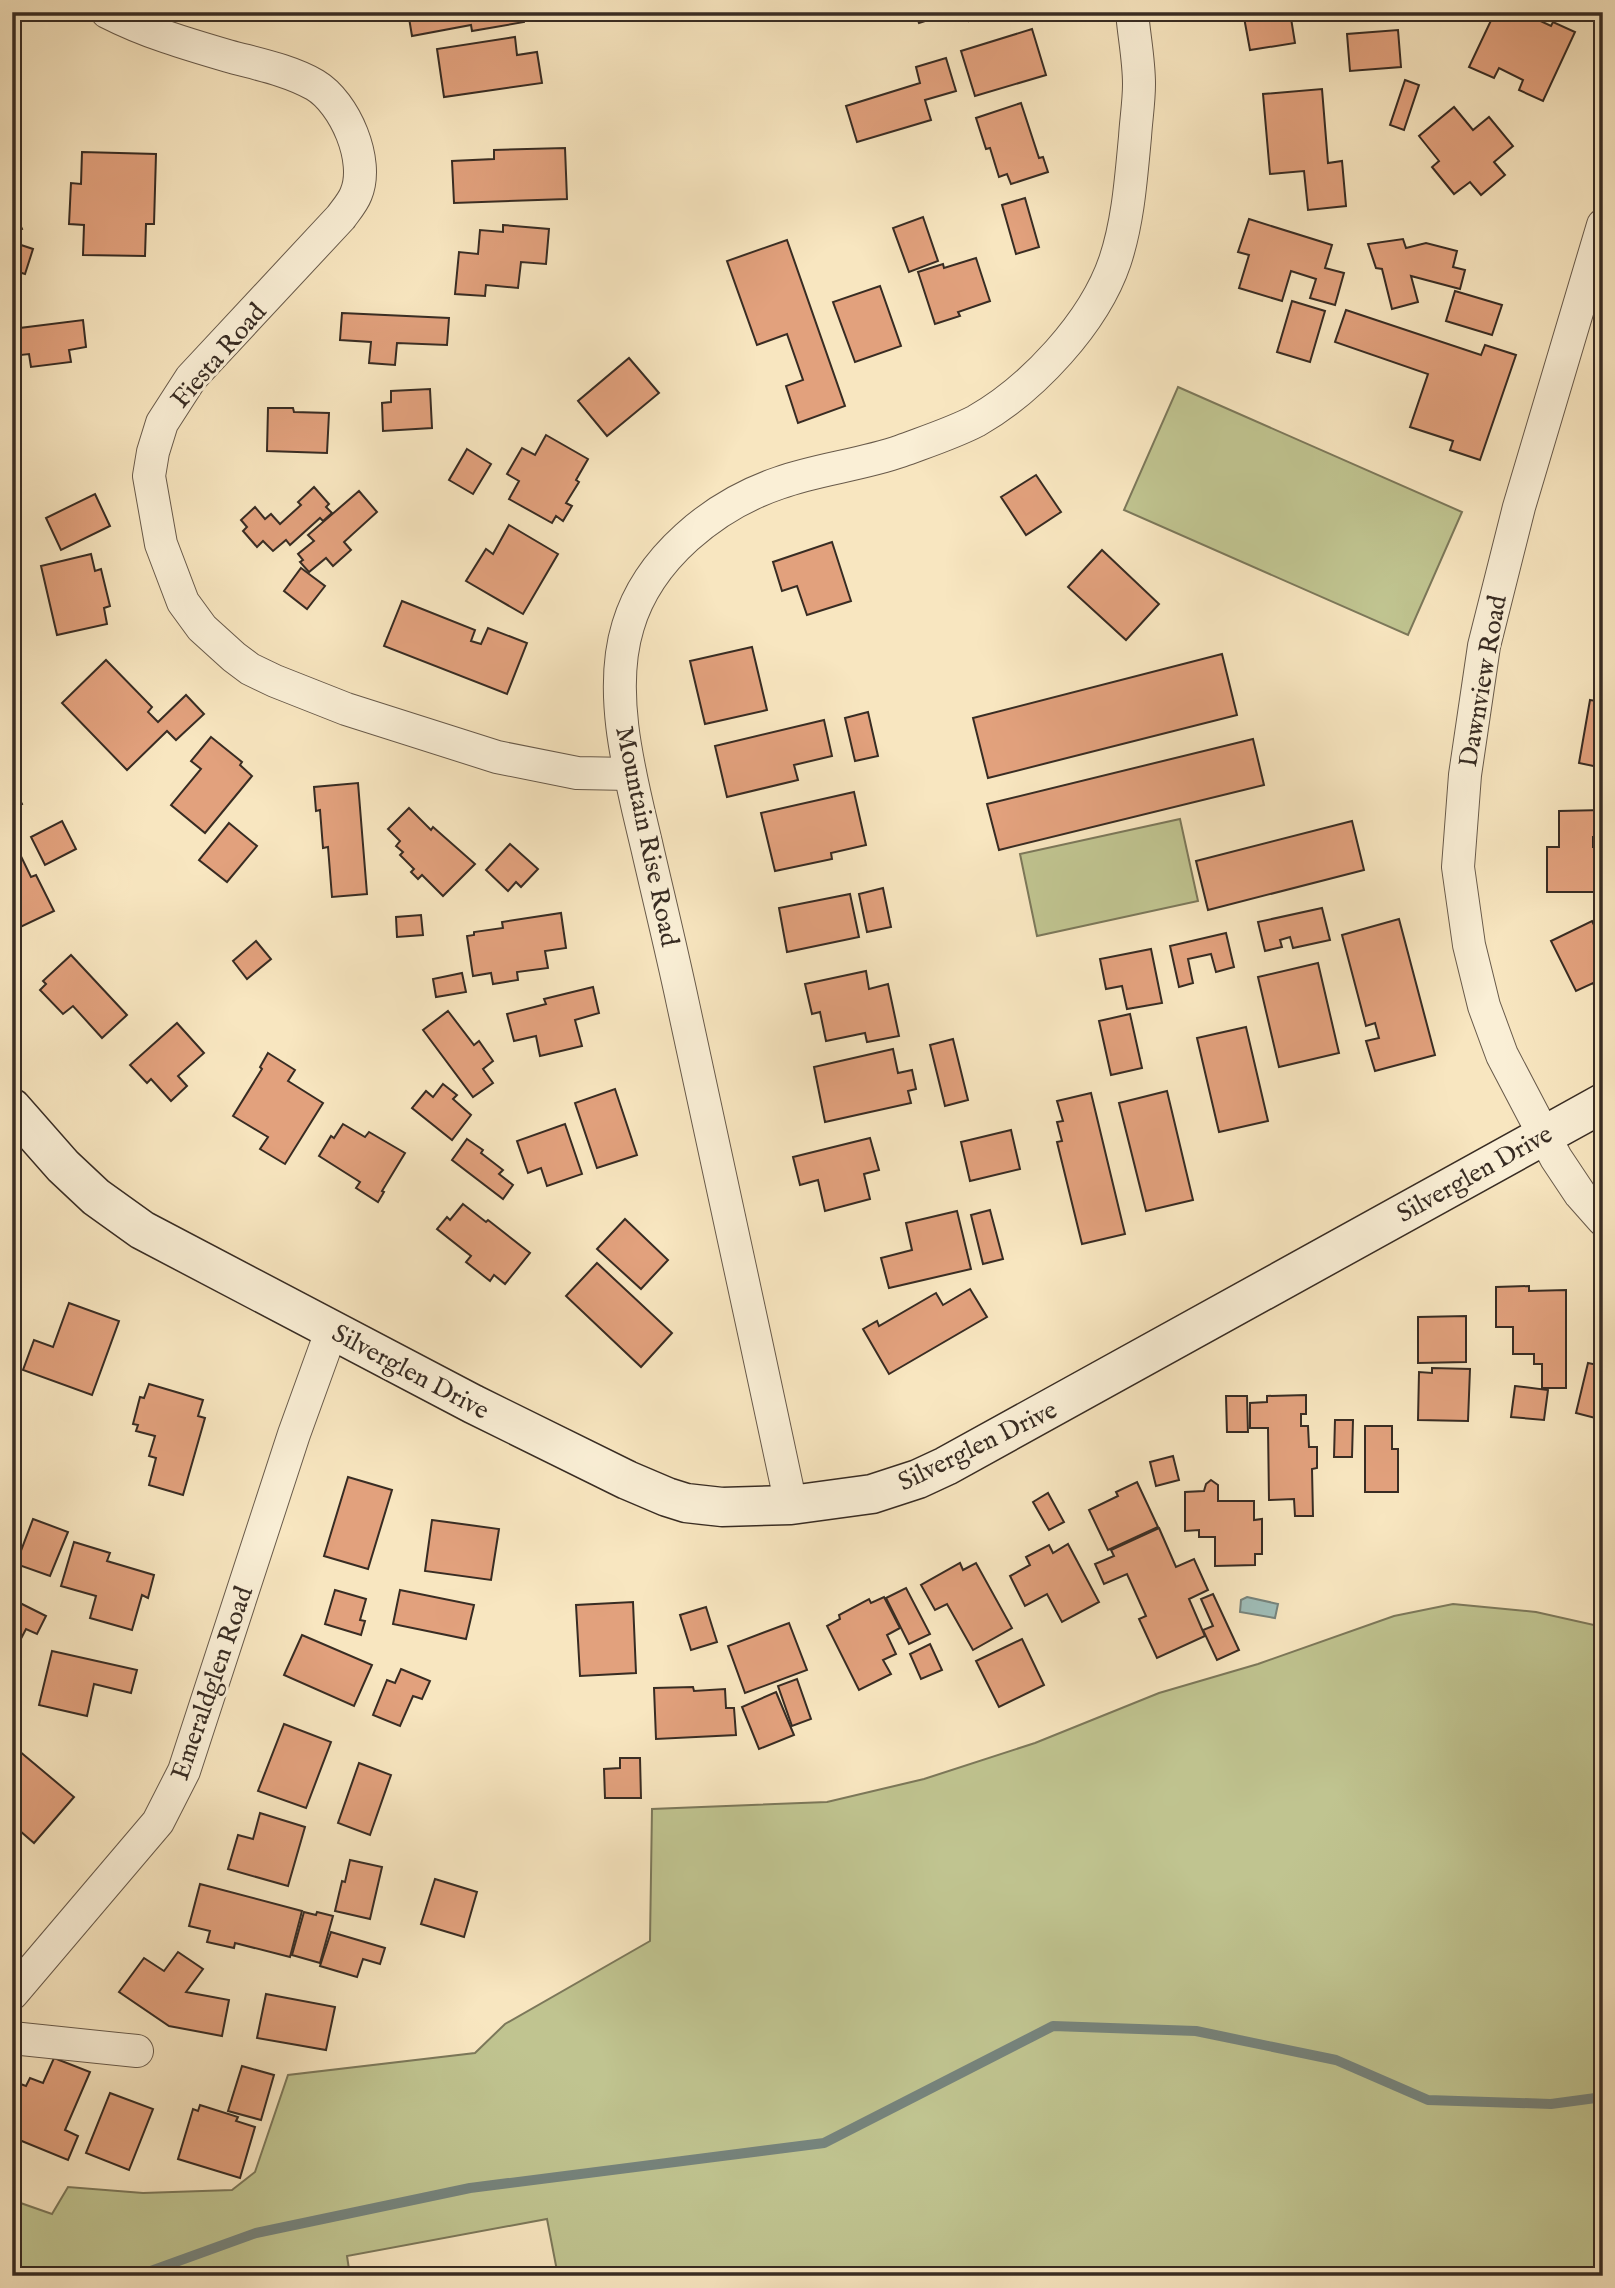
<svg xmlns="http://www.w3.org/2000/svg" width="1615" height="2288" viewBox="0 0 1615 2288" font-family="'IM FELL English',serif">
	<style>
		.green { fill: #c0c490; stroke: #7c785a; stroke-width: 2 }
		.water { fill: #9fbeb9; stroke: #76847d; stroke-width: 2 }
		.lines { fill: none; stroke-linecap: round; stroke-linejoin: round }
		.stream { stroke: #76847d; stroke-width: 10 }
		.building { fill: #e2a17d; stroke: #382c23; stroke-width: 2 }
		.street-casing { stroke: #685a4a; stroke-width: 34 }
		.secondary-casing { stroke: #382c23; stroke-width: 41 }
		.street { stroke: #faefd6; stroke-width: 32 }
		.secondary { stroke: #faefd6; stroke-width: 38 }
		.labels { text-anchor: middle; stroke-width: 6; stroke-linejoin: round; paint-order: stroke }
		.street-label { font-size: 26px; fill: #382c23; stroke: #faefd6 }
	</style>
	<rect width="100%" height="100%" fill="#f8e6c0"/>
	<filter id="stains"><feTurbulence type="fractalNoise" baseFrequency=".00286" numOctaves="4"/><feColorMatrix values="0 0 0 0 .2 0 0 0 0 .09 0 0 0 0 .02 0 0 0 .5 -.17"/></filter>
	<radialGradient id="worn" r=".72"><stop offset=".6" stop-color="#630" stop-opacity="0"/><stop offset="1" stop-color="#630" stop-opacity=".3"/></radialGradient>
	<g class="green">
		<path d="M1178,387L1462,512L1408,635L1124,510Z"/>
		<path d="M1180,819L1198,901L1037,936L1020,854Z"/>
		<path d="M1453,1604L1536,1612L1603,1627V2276H558L547,2219L347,2256L350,2276H12V2200L52,2214L68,2187L143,2193L232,2190L255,2172L288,2075L475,2053L505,2024L650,1941L652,1809L827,1802L924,1779L1035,1743L1159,1693L1258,1664L1394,1616Z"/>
	</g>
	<path class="water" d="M1247,1597L1278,1604L1275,1618L1240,1612L1241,1600Z"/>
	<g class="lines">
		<path class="stream" d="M137,2276L256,2233L470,2188L824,2143L1053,2026L1196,2031L1336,2060L1428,2100L1551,2104L1603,2097"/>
	</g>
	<g class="building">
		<path d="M408,12H523L524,22L472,31L471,25L412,36Z"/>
		<path d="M915,12H953L919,23Z"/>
		<path d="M966,12H998L969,21Z"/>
		<path d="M1243,12H1290L1295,43L1250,50Z"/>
		<path d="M1495,12H1521L1551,26L1553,22L1575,32L1543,101L1519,90L1523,80L1499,68L1494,78L1469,67Z"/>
		<path d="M1032,29L1046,75L975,96L961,51Z"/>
		<path d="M1398,30L1401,67L1350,71L1347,34Z"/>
		<path d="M515,37L517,55L537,52L542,83L444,97L437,49Z"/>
		<path d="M946,58L956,91L925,100L931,120L857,142L846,106L920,83L916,67Z"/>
		<path d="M1405,80L1419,85L1404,130L1390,125Z"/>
		<path d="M1322,89L1328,163L1342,161L1346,206L1308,210L1304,171L1270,174L1263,94Z"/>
		<path d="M1021,103L1039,158L1043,157L1048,172L1011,184L1007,174L999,177L990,148L986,149L976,118Z"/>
		<path d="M1454,107L1473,130L1489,117L1513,146L1494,162L1505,175L1481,195L1470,182L1454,194L1432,167L1439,161L1419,136Z"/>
		<path d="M565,148L567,199L454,203L452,161L494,159V150Z"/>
		<path d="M82,152L156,154L154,224H146L145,256L83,255L84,225L69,224L71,183L81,184Z"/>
		<path d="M1025,198L1039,247L1016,254L1002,205Z"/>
		<path d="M12,207L22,229L12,233Z"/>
		<path d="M923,217L938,261L909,272L893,228Z"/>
		<path d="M1249,219L1332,245L1325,268L1344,273L1335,305L1310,298L1316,279L1291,271L1282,301L1239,288L1249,255L1238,252Z"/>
		<path d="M503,225L549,229L546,264L521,262L518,288L486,285L485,296L455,294L459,252L478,254L480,230L503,232Z"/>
		<path d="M1403,239L1406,248L1426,243L1457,251L1453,267L1465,270L1460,289L1411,276L1418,302L1392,309L1382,269L1376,268L1368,244Z"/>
		<path d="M787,240L845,406L798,423L786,386L803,380L787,334L757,345L727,261Z"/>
		<path d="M12,242L33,249L25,274L12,270Z"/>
		<path d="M976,258L990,301L958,312L960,316L935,324L918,272L943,264L944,268Z"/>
		<path d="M880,286L901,346L855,362L833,302Z"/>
		<path d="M1455,291L1502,305L1492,335L1446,321Z"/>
		<path d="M1292,301L1325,311L1310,362L1277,352Z"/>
		<path d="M1346,310L1481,355L1485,345L1516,355L1480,460L1450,450L1453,441L1410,427L1428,374L1335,342Z"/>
		<path d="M342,313L449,318L447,345L397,343L395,365L369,363L371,342L340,340Z"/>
		<path d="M83,320L86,347L69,350L71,362L31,367L29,354L12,356V329Z"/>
		<path d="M629,358L659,393L607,436L578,401Z"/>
		<path d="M430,389L432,428L383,431L382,403L391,402V391Z"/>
		<path d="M268,408H293L294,412L329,413L327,453L267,451Z"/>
		<path d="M546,435L588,459L576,480L579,482L566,503L572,506L563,521L556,516L552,523L509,499L519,481L507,474L522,448L535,455Z"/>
		<path d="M467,449L491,464L473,494L449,480Z"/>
		<path d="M1036,475L1061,512L1026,535L1001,497Z"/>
		<path d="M314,487L329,504L326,507L332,513L323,521L320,518L290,545L286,540L273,551L263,541L257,547L243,531L247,527L241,520L255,507L265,519L271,514L280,524L301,505L298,502Z"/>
		<path d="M359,491L377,512L344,542L351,550L333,566L326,558L309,572L300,562L303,560L298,554L314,541L308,535Z"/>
		<path d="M95,494L110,526L61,550L46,518Z"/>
		<path d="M509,525L558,554L523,614L466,581L486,549L493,554Z"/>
		<path d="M832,542L851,601L807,615L797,586L782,591L773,562Z"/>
		<path d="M1102,550L1159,604L1126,640L1068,587Z"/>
		<path d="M91,554L95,571L101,569L110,606L104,608L107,624L57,635L41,566Z"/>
		<path d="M301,568L325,586L307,609L284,591Z"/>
		<path d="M402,601L475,630L471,641L481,644L488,628L527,643L507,694L384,646Z"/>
		<path d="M752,647L767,710L705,724L690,661Z"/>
		<path d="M1222,654L1237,715L988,778L973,718Z"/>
		<path d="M106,660L152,707L148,712L158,722L186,695L204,714L176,740L167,731L127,770L62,703Z"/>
		<path d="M1590,700L1603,702V768L1579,763Z"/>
		<path d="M868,712L878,756L855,761L845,718Z"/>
		<path d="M824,720L832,756L794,765L798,780L727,797L715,746Z"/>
		<path d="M211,737L242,762L240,765L252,776L205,833L171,805L201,769L191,761Z"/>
		<path d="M1253,739L1264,785L999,850L987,804Z"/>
		<path d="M358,783L367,894L332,897L328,847L323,848L320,810L316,811L314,787Z"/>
		<path d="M12,785L22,804L12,809Z"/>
		<path d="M854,792L866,845L831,853L832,859L775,871L761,813Z"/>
		<path d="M409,808L431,830L433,827L475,864L443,896L422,875L418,879L411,872L414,869L400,855L403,852L396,846L400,841L388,829Z"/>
		<path d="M1603,810V837H1593V847H1603V892H1547V847H1559V811Z"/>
		<path d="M62,821L76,849L45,865L31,837Z"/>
		<path d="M1352,821L1364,870L1208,910L1196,861Z"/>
		<path d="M229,823L257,846L227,882L199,860Z"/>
		<path d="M15,844L31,877L36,875L54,911L12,931V846Z"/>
		<path d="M510,844L538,869L521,887L516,882L508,891L486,870Z"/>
		<path d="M883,888L891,927L867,932L859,894Z"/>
		<path d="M850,894L859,937L787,952L779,908Z"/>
		<path d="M1322,908L1330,940L1293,948L1290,937L1280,940L1282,947L1265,951L1258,922Z"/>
		<path d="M561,913L566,948L545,951L548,968L517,972L518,980L493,984L491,973L473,976L467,936L474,935V932L503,928L502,922Z"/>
		<path d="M421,915L423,935L397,937L396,917Z"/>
		<path d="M1399,919L1435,1055L1375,1071L1366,1041L1379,1038L1375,1023L1366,1026L1342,935Z"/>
		<path d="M1592,921L1603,943V994L1598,996L1593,983L1576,991L1551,941Z"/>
		<path d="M1226,933L1234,967L1216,972L1211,954L1188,959L1193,983L1179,987L1170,946Z"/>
		<path d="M256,941L271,959L247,979L233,961Z"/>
		<path d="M1151,949L1162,1003L1127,1009L1122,986L1106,989L1100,959Z"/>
		<path d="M71,955L127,1015L102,1038L73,1006L63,1014L40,990L46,984L43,981Z"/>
		<path d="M1318,963L1339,1053L1279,1067L1258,977Z"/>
		<path d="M866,971L869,989L888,984L899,1036L867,1042L865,1033L826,1041L820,1012L812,1014L805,984Z"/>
		<path d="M462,973L466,992L436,997L433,979Z"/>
		<path d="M593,987L599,1013L575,1020L582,1046L540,1056L536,1036L514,1041L507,1014L546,1004L544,999Z"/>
		<path d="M448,1011L474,1045L479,1041L493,1061L483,1069L493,1083L473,1097L423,1030Z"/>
		<path d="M1130,1014L1142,1068L1111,1075L1099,1021Z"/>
		<path d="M177,1023L204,1053L178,1076L187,1086L171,1101L151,1079L147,1083L130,1065Z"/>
		<path d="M1246,1027L1268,1121L1219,1132L1197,1038Z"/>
		<path d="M953,1039L968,1100L945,1106L930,1045Z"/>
		<path d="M893,1049L898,1073L912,1070L916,1089L908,1091L911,1103L825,1122L814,1067Z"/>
		<path d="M268,1053L295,1070L288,1081L323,1103L285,1164L260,1149L268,1137L233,1116L262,1069L260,1067Z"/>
		<path d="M443,1084L457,1095L453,1099L471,1115L452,1140L412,1108L426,1091L433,1097Z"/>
		<path d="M615,1089L637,1155L597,1168L575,1103Z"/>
		<path d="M1167,1091L1193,1200L1146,1211L1119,1103Z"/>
		<path d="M1091,1093L1125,1234L1082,1244L1057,1142L1062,1141L1057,1122L1063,1121L1057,1101Z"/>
		<path d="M343,1124L365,1137L369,1132L405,1153L382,1191L384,1192L378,1202L356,1188L360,1182L319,1156L331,1136L334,1138Z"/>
		<path d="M565,1124L582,1174L547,1186L541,1168L528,1173L517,1141Z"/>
		<path d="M1011,1130L1020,1169L970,1181L961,1142Z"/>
		<path d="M870,1138L879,1170L864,1174L870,1199L825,1211L818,1180L800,1185L793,1157Z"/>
		<path d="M467,1139L483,1150L481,1153L503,1170L499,1174L513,1185L503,1199L452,1160Z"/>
		<path d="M463,1204L486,1222L488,1220L530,1253L505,1284L494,1275L490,1281L466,1262L471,1256L437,1229L447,1217L450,1220Z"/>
		<path d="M990,1210L1003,1259L983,1264L971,1215Z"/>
		<path d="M957,1211L971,1269L889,1288L881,1258L912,1250L906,1223Z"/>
		<path d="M625,1219L668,1260L641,1289L597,1249Z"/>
		<path d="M597,1263L672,1333L641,1367L566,1296Z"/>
		<path d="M1529,1286V1291L1566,1290V1388H1542V1364H1534V1354H1513V1327H1496V1287Z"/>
		<path d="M970,1289L987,1317L889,1374L863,1329L877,1321L879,1326L936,1293L943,1305Z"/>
		<path d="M69,1303L119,1321L92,1395L23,1370L34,1340L53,1347Z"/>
		<path d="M1466,1316V1362L1418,1363V1317Z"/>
		<path d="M1588,1363L1603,1366V1420L1576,1413Z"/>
		<path d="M1432,1368L1470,1369L1468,1421L1418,1420L1419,1372L1432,1373Z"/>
		<path d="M149,1384L203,1400L198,1416L205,1418L183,1495L149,1485L156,1458L149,1456L155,1436L136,1431L138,1425L133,1424L140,1397L144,1398Z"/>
		<path d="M1515,1386L1548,1390L1544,1420L1511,1417Z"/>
		<path d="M1306,1395V1414H1301V1426H1308L1309,1447H1317V1468L1312,1469L1313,1516H1295L1294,1499L1269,1500L1268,1428H1250V1403L1267,1402V1396Z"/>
		<path d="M1226,1396H1247L1248,1432H1227Z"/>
		<path d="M1335,1420H1353L1352,1457H1334Z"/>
		<path d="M1365,1426H1392V1449H1398V1492H1365Z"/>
		<path d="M1173,1456L1179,1480L1156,1486L1150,1462Z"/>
		<path d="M348,1477L392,1490L368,1569L324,1556Z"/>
		<path d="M1211,1480L1218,1485V1501H1254V1520L1262,1519V1554H1255V1565L1215,1566V1537H1199V1530L1185,1531V1492L1204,1491L1206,1484Z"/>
		<path d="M1137,1482L1158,1527L1108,1550L1089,1510L1118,1496L1116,1492Z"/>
		<path d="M1048,1493L1064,1522L1049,1530L1033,1502Z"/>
		<path d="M33,1519L68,1532L50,1576L16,1564Z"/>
		<path d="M432,1520L499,1529L491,1580L425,1571Z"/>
		<path d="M1159,1528L1176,1567L1194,1559L1208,1590L1189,1599L1205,1636L1157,1658L1139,1619L1146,1616L1127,1574L1104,1584L1095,1564L1114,1556L1111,1550Z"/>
		<path d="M74,1542L110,1553L107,1561L154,1575L148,1598L142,1595L132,1630L90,1618L96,1596L61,1586Z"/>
		<path d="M1068,1544L1099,1602L1062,1622L1047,1594L1025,1606L1010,1576L1030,1565L1026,1557L1049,1545L1053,1553Z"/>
		<path d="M960,1563L963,1570L976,1563L1012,1628L973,1650L947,1604L935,1610L921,1585Z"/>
		<path d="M906,1588L930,1634L909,1644L886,1598Z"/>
		<path d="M335,1590L366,1599L360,1620L365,1621L361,1635L325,1624Z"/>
		<path d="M400,1590L474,1605L466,1639L393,1624Z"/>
		<path d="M1213,1594L1239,1650L1217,1660L1203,1630L1213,1626L1201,1599Z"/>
		<path d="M884,1597L900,1628L887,1635L896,1654L883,1660L891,1674L859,1690L827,1626L840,1619L839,1615L869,1599L871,1603Z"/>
		<path d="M12,1599L46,1616L37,1634L26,1629L12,1656Z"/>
		<path d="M633,1602L636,1673L580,1676L576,1605Z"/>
		<path d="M706,1607L717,1642L691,1650L680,1615Z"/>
		<path d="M789,1623L807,1670L745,1693L728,1646Z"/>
		<path d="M302,1635L372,1665L354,1706L284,1675Z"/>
		<path d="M1022,1639L1044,1685L999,1707L976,1661Z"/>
		<path d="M930,1644L942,1670L921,1679L910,1654Z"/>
		<path d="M52,1651L137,1670L131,1693L94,1684L87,1716L39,1705Z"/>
		<path d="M401,1669L430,1681L422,1699L413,1696L400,1726L373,1715L387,1680L395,1683Z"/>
		<path d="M797,1679L811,1719L792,1726L778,1686Z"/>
		<path d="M693,1687L694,1691L725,1689L726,1708H734L736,1735L656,1739L654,1688Z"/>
		<path d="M776,1692L794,1735L759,1749L742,1707Z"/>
		<path d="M284,1724L331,1742L306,1808L258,1791Z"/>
		<path d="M12,1745L74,1797L34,1843L12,1824Z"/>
		<path d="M620,1758H640L641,1798H605L604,1769L620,1768Z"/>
		<path d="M359,1763L391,1775L370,1835L338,1823Z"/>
		<path d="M260,1813L305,1827L288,1886L228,1869L238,1835L253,1839Z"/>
		<path d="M350,1860L382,1867L370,1919L335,1911L342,1881L345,1882Z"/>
		<path d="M435,1879L477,1892L464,1937L421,1924Z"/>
		<path d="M200,1884L302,1911L290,1957L235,1943L234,1948L207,1942L210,1931L189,1926Z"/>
		<path d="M304,1912L316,1915L317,1912L333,1916L320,1963L292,1955Z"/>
		<path d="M331,1932L385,1948L380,1964L363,1959L357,1977L320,1966Z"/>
		<path d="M178,1952L203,1969L186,1992L229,2000L222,2036L169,2026L119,1992L144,1958L164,1971Z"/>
		<path d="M266,1994L335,2007L326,2050L257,2038Z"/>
		<path d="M54,2058L90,2072L65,2130L78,2136L68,2160L12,2137V2081L26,2086L30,2078L43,2083Z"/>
		<path d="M242,2066L274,2075L261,2120L228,2111Z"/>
		<path d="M110,2093L153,2109L129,2170L86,2153Z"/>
		<path d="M200,2105L238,2117L236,2121L255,2127L240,2178L178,2159L193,2109L198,2111Z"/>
	</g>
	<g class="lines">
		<g class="street-casing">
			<g id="street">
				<path d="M107,12C146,32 187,44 228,56C257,64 289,70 315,85C345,103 370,161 356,194C353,202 346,210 341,217L191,378L162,423L153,452L149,476L161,544L183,602L202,628L234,657L250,669L275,681L346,709L497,757L577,773L630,774"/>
				<path d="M1603,225L1519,507L1484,646L1465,775L1458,867L1469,945L1484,1006L1502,1055L1556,1158L1580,1194L1603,1220"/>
				<path d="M791,1505C755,1338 720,1171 683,1004C672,952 659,899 647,847C631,779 607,694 628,626C648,558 714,505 779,483C818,469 861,465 901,451C925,442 953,433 976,421C1032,389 1094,323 1115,261C1128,222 1131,179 1135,137C1136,120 1139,102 1139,84C1139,60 1134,36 1132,12"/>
				<path d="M12,1994L158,1822L184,1771L294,1434L332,1329"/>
				<path d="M12,2038L137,2051"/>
			</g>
		</g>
		<g class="secondary-casing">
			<path id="secondary" d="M12,1108L63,1166L96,1197L142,1230L473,1404L627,1480L667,1497L686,1503L722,1507L791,1505L872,1494L918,1479L946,1466L1603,1103"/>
		</g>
		<use href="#street" class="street"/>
		<use href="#secondary" class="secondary"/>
	</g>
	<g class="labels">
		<g class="street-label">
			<text transform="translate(218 355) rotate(-49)" y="9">Fiesta Road</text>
			<text transform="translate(1482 681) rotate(-80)" y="9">Dawnview Road</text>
			<text transform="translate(648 836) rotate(78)" y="9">Mountain Rise Road</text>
			<text transform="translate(1474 1173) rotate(-29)" y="9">Silverglen Drive</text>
			<text transform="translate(411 1371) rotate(28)" y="9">Silverglen Drive</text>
			<text transform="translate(977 1445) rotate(-26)" y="9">Silverglen Drive</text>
			<text transform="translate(211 1683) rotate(-71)" y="9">Emeraldglen Road</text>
		</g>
	</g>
	<rect width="1615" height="2288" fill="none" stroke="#f8e6c0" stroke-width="42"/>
	<rect x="14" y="14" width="1587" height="2260" fill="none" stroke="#382c23" stroke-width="3.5"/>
	<rect x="21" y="21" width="1573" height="2246" fill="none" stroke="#382c23" stroke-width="2"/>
	<rect width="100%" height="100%" filter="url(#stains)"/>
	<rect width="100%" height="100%" fill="url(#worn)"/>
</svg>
